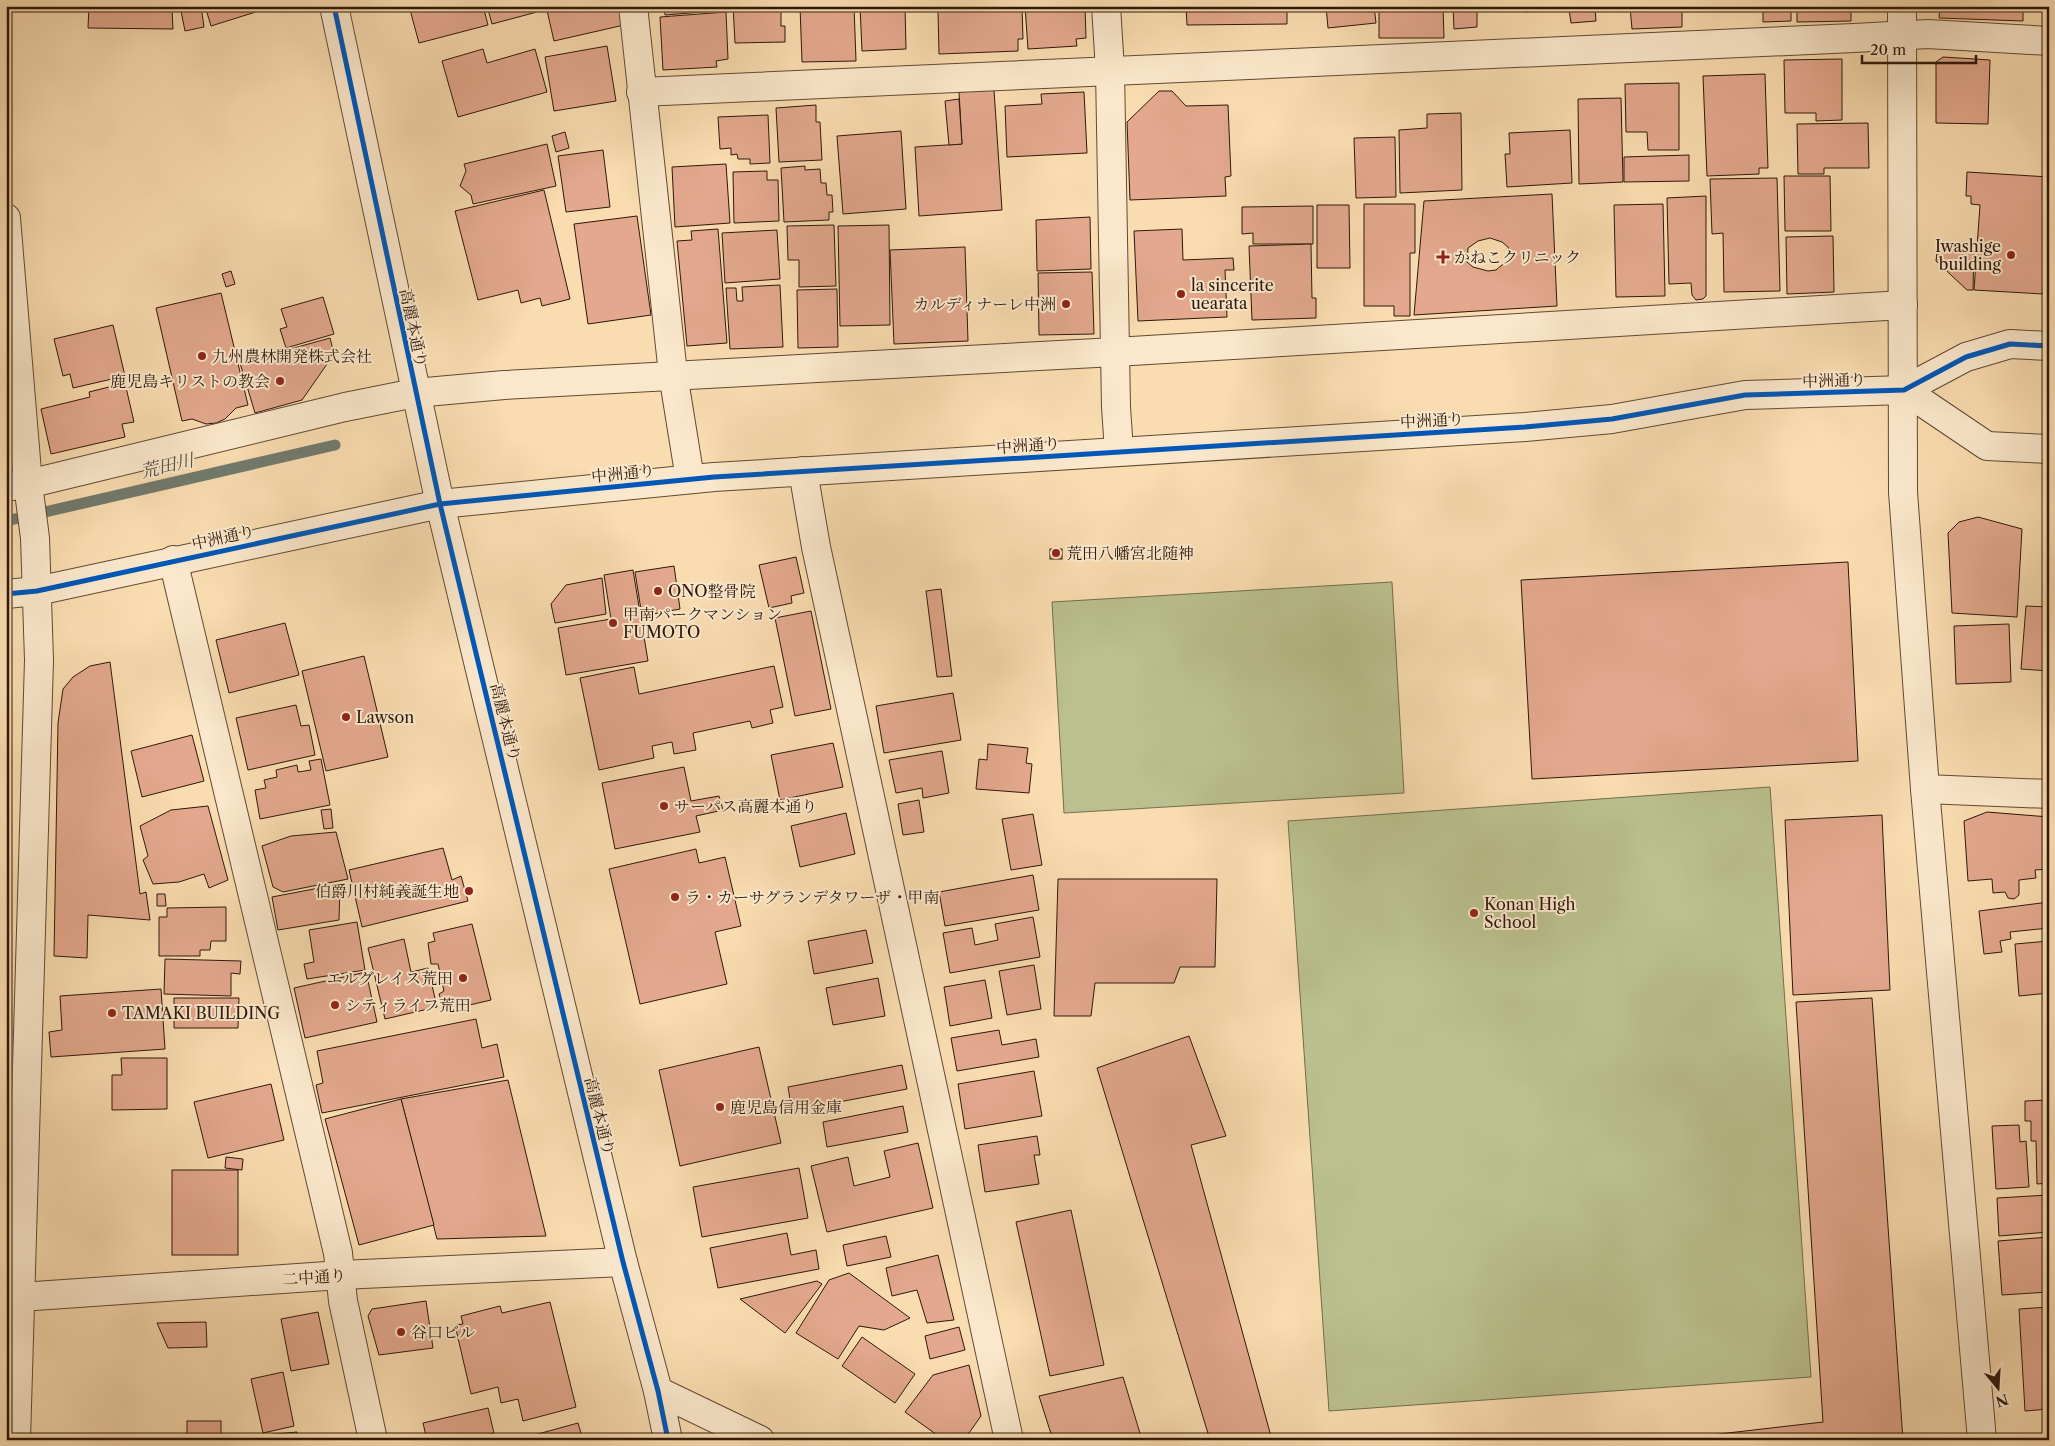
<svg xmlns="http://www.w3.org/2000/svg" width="2055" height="1446" viewBox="0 0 2055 1446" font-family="'Libre Caslon Text','Noto Serif JP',serif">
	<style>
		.green { fill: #bac18e; stroke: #746c4c }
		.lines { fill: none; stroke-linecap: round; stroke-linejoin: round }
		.stream { stroke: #717a6d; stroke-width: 11 }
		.building { fill: #e3a88d; stroke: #2e180b; fill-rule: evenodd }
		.minor-casing { stroke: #614934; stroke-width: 30 }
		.minor { stroke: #fbe8cc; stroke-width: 28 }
		.cycleway-casing { stroke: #fbe8cc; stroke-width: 8 }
		.cycleway { stroke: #0057b8; stroke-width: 5 }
		.poi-dot { fill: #8f2418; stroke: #fbe8cc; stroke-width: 2 }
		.labels { text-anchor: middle; stroke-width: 4; stroke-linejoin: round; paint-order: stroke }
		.poi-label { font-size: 16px; fill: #2e180b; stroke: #fbe8cc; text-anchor: start }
		.street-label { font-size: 16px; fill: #2e180b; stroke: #fbe8cc }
		.water-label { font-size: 18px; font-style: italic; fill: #555144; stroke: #fbe8cc }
	</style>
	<rect width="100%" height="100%" fill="#f9dcb0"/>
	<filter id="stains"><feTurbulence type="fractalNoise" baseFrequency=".004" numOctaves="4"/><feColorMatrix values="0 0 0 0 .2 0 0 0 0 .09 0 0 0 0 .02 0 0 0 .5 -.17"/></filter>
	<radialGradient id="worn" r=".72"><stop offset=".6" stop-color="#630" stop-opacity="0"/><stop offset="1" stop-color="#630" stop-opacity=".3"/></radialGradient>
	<g class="green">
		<path d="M1392,582L1404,793L1064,813L1052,602Z"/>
		<path d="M1770,787L1811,1377L1329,1411L1288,821Z"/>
	</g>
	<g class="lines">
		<path class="stream" d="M6,521L335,445"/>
	</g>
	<g class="building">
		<path d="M89,6H169L168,9H172L173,29L88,28Z"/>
		<path d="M180,6H201L204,27L185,31Z"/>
		<path d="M205,6H261L262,10L211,26Z"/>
		<path d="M409,6H483L488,25L419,43Z"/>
		<path d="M487,6H537V12L492,24Z"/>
		<path d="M546,6H620L624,25L554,41Z"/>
		<path d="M664,6H726L727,10L665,15Z"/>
		<path d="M733,6H781V26H785V42L735,43Z"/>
		<path d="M800,6H854L856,61L802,62Z"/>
		<path d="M860,6H905L906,49L862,51Z"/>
		<path d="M968,6L1022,7L1023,39H1018V51L939,54L938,11L969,10Z"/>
		<path d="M1025,6H1085L1086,38L1076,39L1077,46L1028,49Z"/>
		<path d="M1186,6H1287V24L1187,25Z"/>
		<path d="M1326,6H1374L1376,23L1328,28Z"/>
		<path d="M1379,6H1443L1444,38H1379Z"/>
		<path d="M1453,6H1504V9L1477,11V27L1454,29Z"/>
		<path d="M1525,6H1604L1595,7L1596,21L1571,23L1569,9L1525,12Z"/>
		<path d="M1620,6H1682V27L1632,29L1630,7Z"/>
		<path d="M1763,6H1791V21L1763,22Z"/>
		<path d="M1797,6H1859L1851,7V21L1797,22Z"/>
		<path d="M1940,6H2023V21L1939,18Z"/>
		<path d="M726,12L728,59L716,61L717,67L663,70L660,17Z"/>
		<path d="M607,46L616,101L554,111L545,57Z"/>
		<path d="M483,49L487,63L535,49L547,92L458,117L442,61Z"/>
		<path d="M1943,57L1990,60L1988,124L1936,123V62Z"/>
		<path d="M1842,59V120L1816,121V113H1785L1784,60Z"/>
		<path d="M1765,74L1768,168H1759V174L1707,176L1703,76Z"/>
		<path d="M1679,83V150H1648L1647,132H1626L1625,84Z"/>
		<path d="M994,90L1002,210L919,216L915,147L962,144L959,92Z"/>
		<path d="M1159,91H1172L1186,106L1228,105L1231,176L1225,177L1226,196L1130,200L1127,122Z"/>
		<path d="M1084,92L1087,153L1007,157L1005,106L1042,104L1041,94Z"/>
		<path d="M1621,98L1623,182L1579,184L1578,99Z"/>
		<path d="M959,99L962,144L949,145L945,101Z"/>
		<path d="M816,105V122H820L822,160L779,162L776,108Z"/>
		<path d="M1461,113L1462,190L1400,193L1399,130L1427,128V114Z"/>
		<path d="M768,115L770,163L750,164V159H738L737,154L731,155V148L720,149L718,117Z"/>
		<path d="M1868,123L1869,168H1824V174H1798L1797,124Z"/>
		<path d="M1570,130L1572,183L1507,187L1505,154H1510L1509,133Z"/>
		<path d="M901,131L906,209L843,214L837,136Z"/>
		<path d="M565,132L569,148L556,152L552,136Z"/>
		<path d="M1395,137L1396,197L1356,198L1354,138Z"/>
		<path d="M547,144L556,186L473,204L471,195L460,186L466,171L464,164Z"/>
		<path d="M603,150L610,207L566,212L558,156Z"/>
		<path d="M1689,155V181L1624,182V157Z"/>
		<path d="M726,164L730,223L675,227L672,167Z"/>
		<path d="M805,166V170L820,169L821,183H826L827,195H832L833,212H829V220L784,222L781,168Z"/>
		<path d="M767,171V180H778L779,221L734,223L733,172Z"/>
		<path d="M1967,172L2049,177V221L2043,294L1974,290L1980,205L1971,204V196H1966Z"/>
		<path d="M1784,176H1830L1831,231H1785Z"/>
		<path d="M1777,178L1780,291L1724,292L1723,233L1712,234L1710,179Z"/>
		<path d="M544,190L570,299L542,306L540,298L521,303L518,290L478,300L455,211Z"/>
		<path d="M1552,194L1557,306L1414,315L1424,201ZM1490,238L1502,242L1508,247L1510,253L1508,260L1496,270L1488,271L1473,267L1467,262L1468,248L1478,241Z"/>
		<path d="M1706,196V296L1703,299L1696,300L1692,295L1691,283L1669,284L1667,198Z"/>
		<path d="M1364,204H1415V253H1410V316H1394V306H1364Z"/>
		<path d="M1663,204L1665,296L1616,297L1614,205Z"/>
		<path d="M1317,205H1349L1350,268H1317Z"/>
		<path d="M1313,206V244H1253V233L1242,234V207Z"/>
		<path d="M637,216L651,315L588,324L574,224Z"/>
		<path d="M1090,217L1091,269L1037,271L1036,220Z"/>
		<path d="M834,225L836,286L799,287V260H788L787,226Z"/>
		<path d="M889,225L890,325L840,326L838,226Z"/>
		<path d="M718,229L727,343L687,346L677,241L692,240L691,231Z"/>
		<path d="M1182,229L1183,260L1233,258L1234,270H1225L1227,317L1138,321L1134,231Z"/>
		<path d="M777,230L780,279L725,283L722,233Z"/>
		<path d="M1833,236L1834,292L1787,294L1786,237Z"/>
		<path d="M1311,244L1312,298H1316V318L1252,320L1249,246Z"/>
		<path d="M1938,244L1974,245L1973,290H1967L1936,261Z"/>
		<path d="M965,247L968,341L894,344L890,250Z"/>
		<path d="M231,271L235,284L226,287L222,274Z"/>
		<path d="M1092,272L1094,334L1039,335L1038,273Z"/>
		<path d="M780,285L783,347L730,349L726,288H736L737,301H743L742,287Z"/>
		<path d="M837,289L838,347L798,348L797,290Z"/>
		<path d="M221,293L248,405L236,408L225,419L216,423L206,424L192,419L182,421L156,308Z"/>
		<path d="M323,297L334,334L286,348L280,329L287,327L281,309Z"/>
		<path d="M113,325L125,376L73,388L70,374L63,376L54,339Z"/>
		<path d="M330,338L334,354L302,400L255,413L240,363Z"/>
		<path d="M125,383L134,422L122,424L125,437L51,454L41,409L90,397L89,392Z"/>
		<path d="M1978,517L2022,529L2017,617L1952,613L1948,533L1959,522Z"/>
		<rect x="1050" y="549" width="12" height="10"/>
		<path d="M796,557L804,593L791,596L792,603L769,608L759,565Z"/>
		<path d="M1848,562L1858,761L1532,779L1521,580Z"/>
		<path d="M674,566L680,609L642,616L635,572Z"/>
		<path d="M633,570L648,661L566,675L558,628L611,619L604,575Z"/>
		<path d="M602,578L606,614L555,623L551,604L566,585Z"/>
		<path d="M941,589L952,676L937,677L926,591Z"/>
		<path d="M2026,606L2049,607V671L2021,669Z"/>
		<path d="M811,611L831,709L795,716L775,618Z"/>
		<path d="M285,623L299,675L229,693L216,640Z"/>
		<path d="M2009,624L2011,682L1956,684L1954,626Z"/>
		<path d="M364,656L388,757L326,771L302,671Z"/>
		<path d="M110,662L140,894L146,892L150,920L88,915L87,958L54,956L58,723L63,689L73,677L90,666Z"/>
		<path d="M774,666L783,707L770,710L773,723L752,728L750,721L693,733L696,750L674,754L672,742L652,746L654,758L599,770L580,678L634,667L639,694Z"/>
		<path d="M953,693L961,740L884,753L876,706Z"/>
		<path d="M296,705L301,726L309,725L315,755L248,770L236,718Z"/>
		<path d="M192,735L204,781L142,797L131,751Z"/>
		<path d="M833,743L843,787L780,800L771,755Z"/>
		<path d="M988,744L1028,748L1026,763L1032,764L1029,793L976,789L979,759L987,760Z"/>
		<path d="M942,751L949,793L923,798L922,788L896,793L889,760Z"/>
		<path d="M321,759L330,805L260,819L255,790L266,788L264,780L277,777L276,770L297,765L298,772L311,770L309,761Z"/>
		<path d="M684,767L691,801L719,796L723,810L696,816L700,832L615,849L602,783Z"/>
		<path d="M919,800L924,832L903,835L898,804Z"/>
		<path d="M208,806L228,880L209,888L204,874L179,882L153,884L143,860L148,856L140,826L171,810Z"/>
		<path d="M331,809L333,828L324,829L321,810Z"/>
		<path d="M1987,812L2049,817V869L2035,870L2036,878L2019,880V895L2014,899L2008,898L2005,892L1993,893L1992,879L1968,881L1964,821Z"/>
		<path d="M846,813L855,854L800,867L791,826Z"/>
		<path d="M1033,814L1042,865L1011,870L1002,819Z"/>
		<path d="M1882,815L1890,990L1793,995L1785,820Z"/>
		<path d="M336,832L348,879L283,892L273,887L262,846L291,836Z"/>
		<path d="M443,848L452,880L461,876L468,901L362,927L349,870Z"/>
		<path d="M696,849L699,863L725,857L741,926L715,932L727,984L640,1004L609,869Z"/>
		<path d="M1033,875L1039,910L945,926L939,892Z"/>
		<path d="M1058,879H1217L1215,967H1180L1174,983H1095L1091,1016H1054Z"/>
		<path d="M340,884L339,920L278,930L272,897Z"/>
		<path d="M157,894H165L166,906H157Z"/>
		<path d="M2049,902V928L2010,932L2011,939L2000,941L2002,952L1984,954L1979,911Z"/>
		<path d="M226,907V941H211L210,950H200V956H159V917H167V908Z"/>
		<path d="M1033,917L1040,957L950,973L943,933L972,928L975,945L998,940L995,924Z"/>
		<path d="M357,922L365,970L307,979L304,964L314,962L309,930Z"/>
		<path d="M472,924L491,1000L444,1011L439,994L444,991L438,964H431L428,943L435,941L433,933Z"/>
		<path d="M866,930L873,963L814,974L808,941Z"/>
		<path d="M404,939L411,972L428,968L437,1007L385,1019L368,948Z"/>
		<path d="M2049,941V993L2019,996L2015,944Z"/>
		<path d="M165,959L241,961L240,974L231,973V996L164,994Z"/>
		<path d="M1034,965L1041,1009L1007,1015L999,971Z"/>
		<path d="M366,972L377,1022L305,1038L294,988Z"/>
		<path d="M878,978L885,1016L833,1025L826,988Z"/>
		<path d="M985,980L992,1018L950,1026L944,987Z"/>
		<path d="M161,989L165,1049L51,1057L49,1032L62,1030L60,996Z"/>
		<path d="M2043,997H2049V1026H2045Z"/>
		<path d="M174,998H239L238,1028H174Z"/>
		<path d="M1872,998L1903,1440H1667L1823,1422L1796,1002Z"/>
		<path d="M476,1019L482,1048L497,1044L504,1077L322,1113L316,1085L323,1083L317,1051Z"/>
		<path d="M999,1030L1002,1045L1036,1039L1039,1057L957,1071L951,1038Z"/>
		<path d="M1189,1036L1226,1136L1191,1145L1272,1440H1210L1097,1068Z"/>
		<path d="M759,1047L781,1143L680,1166L659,1070Z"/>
		<path d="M121,1058H167V1109L112,1110V1075H122Z"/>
		<path d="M902,1065L907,1089L792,1111L788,1087Z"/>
		<path d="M1034,1071L1042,1116L965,1129L958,1084Z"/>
		<path d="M508,1080L546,1236L437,1239L401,1099Z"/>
		<path d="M271,1084L284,1140L208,1158L194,1102Z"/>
		<path d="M401,1099L434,1225L359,1245L325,1119Z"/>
		<path d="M2049,1100V1183L2037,1184L2036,1141H2031V1121H2025V1101Z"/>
		<path d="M903,1106L908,1132L827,1147L823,1122Z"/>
		<path d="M2019,1125L2020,1142L2026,1141L2029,1187L1996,1189L1992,1126Z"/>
		<path d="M1037,1136L1040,1155H1034L1039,1184L985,1192L978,1145Z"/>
		<path d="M918,1143L933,1208L827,1232L811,1166L848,1157L854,1186L890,1177L884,1151Z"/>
		<path d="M226,1157L243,1159L242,1170L225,1168Z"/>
		<path d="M799,1168L808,1218L702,1237L693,1187Z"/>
		<rect x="172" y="1170" width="66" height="85"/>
		<path d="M2049,1195V1232L1999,1236L1997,1198Z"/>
		<path d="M1071,1210L1104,1365L1050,1376L1016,1222Z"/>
		<path d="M787,1233L791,1255L816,1250L819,1269L718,1288L710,1248Z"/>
		<path d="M886,1236L891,1257L847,1266L843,1245Z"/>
		<path d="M2049,1237V1292L2002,1295L1998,1241Z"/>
		<path d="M938,1255L954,1320L927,1323L917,1290L892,1296L886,1268Z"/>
		<path d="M849,1273L910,1318L884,1330L859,1326L838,1359L796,1333L829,1280Z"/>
		<path d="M817,1281L822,1284L785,1333L740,1299Z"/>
		<path d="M426,1301L433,1348L379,1355L368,1316L372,1309Z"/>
		<path d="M550,1302L576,1407L523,1421L518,1399L501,1403L498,1387L471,1394L455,1325L463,1324L461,1316L500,1306L502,1313Z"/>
		<path d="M2049,1307V1409L2025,1411L2019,1309Z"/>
		<path d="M318,1312L329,1364L291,1371L281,1319Z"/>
		<path d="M206,1322L207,1347L168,1348L157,1323Z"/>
		<path d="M959,1327L965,1350L930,1359L925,1336Z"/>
		<path d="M862,1337L915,1374L895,1403L842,1366Z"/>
		<path d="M969,1365L981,1416L964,1440H944L905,1412L933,1375Z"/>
		<path d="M283,1372L294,1426L263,1433L251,1379Z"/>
		<path d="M1123,1377L1142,1440H1053L1039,1396Z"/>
		<path d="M488,1408L494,1433L463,1440H427L423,1423Z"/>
		<rect x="187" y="1421" width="34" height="19"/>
		<path d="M578,1423L583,1440H516Z"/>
		<path d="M297,1432L298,1440H265V1435Z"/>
	</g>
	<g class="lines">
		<g class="minor-casing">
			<g id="minor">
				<path d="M334,6L440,504L623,1262L658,1391L668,1440"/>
				<path d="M633,6L673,374L690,479"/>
				<path d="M1106,6L1110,70L1116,407L1119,451"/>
				<path d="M1902,6L1903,492L1925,789L1982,1440"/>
				<path d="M641,92L1854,38L1928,34L2049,41"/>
				<path d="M6,218L28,484L35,538L39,660L16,1440"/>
				<path d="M1904,390L1987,446L2049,449"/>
				<path d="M803,471L816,547L1009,1440"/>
				<path d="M6,487L28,484L345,407L415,393L504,385L1115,352L1903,305"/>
				<path d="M173,560L338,1253L343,1301L373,1440"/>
				<path d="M6,594L37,591L440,504L714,477L1525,427L1612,419L1745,395L1904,390L1966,357L2010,344L2049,346"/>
				<path d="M1925,789L2049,794"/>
				<path d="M6,1298L341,1275L623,1262"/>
				<path d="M658,1391L760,1440"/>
			</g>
		</g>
		<use href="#minor" class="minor"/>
		<g class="cycleway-casing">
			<g id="cycleway">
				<path d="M334,6L440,504L623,1262L658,1391L668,1440"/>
				<path d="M6,594L37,591L440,504L714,477L1525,427L1612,419L1745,395L1904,390L1966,357L2010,344L2049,346"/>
			</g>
		</g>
		<use href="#cycleway" class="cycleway"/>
	</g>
	<g class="poi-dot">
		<circle cx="2011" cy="255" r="5"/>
		<path d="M1440.5 249.5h5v5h5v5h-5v5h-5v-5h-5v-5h5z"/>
		<circle cx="1181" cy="294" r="5"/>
		<circle cx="1066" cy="304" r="5"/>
		<circle cx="202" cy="356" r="5"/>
		<circle cx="280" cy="381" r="5"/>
		<circle cx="1056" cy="553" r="5"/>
		<circle cx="658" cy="591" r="5"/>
		<circle cx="613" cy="623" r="5"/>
		<circle cx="346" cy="717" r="5"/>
		<circle cx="664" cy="806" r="5"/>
		<circle cx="469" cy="891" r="5"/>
		<circle cx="675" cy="897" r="5"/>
		<circle cx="1474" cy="913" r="5"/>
		<circle cx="463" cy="978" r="5"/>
		<circle cx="335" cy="1005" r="5"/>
		<circle cx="112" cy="1013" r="5"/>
		<circle cx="720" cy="1107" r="5"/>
		<circle cx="401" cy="1332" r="5"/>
	</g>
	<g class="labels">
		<g class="poi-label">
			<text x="2001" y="252" text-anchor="end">Iwashige<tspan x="2001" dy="18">building</tspan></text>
			<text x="1454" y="263">かねこクリニック</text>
			<text x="1191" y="291">la sincerite<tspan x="1191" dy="18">uearata</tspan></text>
			<text x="1056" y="310" text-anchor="end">カルディナーレ中洲</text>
			<text x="212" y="362">九州農林開発株式会社</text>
			<text x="270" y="387" text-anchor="end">鹿児島キリストの教会</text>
			<text x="1066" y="559">荒田八幡宮北随神</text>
			<text x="668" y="597">ONO整骨院</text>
			<text x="623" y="620">甲南パークマンション<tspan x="623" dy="18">FUMOTO</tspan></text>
			<text x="356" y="723">Lawson</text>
			<text x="674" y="812">サーパス高麗本通り</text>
			<text x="459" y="897" text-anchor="end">伯爵川村純義誕生地</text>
			<text x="685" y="903">ラ・カーサグランデタワーザ・甲南</text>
			<text x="1484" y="910">Konan High<tspan x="1484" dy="18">School</tspan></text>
			<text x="453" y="984" text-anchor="end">エルグレイス荒田</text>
			<text x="345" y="1011">シティライフ荒田</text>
			<text x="122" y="1019">TAMAKI BUILDING</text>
			<text x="730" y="1113">鹿児島信用金庫</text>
			<text x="411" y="1338">谷口ビル</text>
		</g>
		<g class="street-label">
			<text transform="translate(414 328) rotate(78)" y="6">高麗本通り</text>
			<text transform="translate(1834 380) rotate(-2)" y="6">中洲通り</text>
			<text transform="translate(1432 420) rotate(-3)" y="6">中洲通り</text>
			<text transform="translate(1028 445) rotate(-4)" y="6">中洲通り</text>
			<text transform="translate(623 473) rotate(-6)" y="6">中洲通り</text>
			<text transform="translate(223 537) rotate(-12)" y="6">中洲通り</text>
			<text transform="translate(506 722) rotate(76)" y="6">高麗本通り</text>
			<text transform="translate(600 1116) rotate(76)" y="6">高麗本通り</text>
			<text transform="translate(314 1277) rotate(-4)" y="6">二中通り</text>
		</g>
		<g class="water-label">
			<text transform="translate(167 466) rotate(-13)" y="6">荒田川</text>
		</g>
	</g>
	<rect width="2055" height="1446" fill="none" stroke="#f9dcb0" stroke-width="25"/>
	<rect x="8" y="8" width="2040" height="1431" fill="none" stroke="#2e180b" stroke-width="2.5"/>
	<rect x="12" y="12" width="2030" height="1421" fill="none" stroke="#2e180b"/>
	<g transform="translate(1998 1388) rotate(162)" stroke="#fbe8cc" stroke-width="4" paint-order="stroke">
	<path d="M0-4L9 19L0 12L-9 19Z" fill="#2e180b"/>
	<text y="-8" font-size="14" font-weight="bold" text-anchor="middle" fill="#2e180b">N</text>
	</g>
	<path d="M1862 55v8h114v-8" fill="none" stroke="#2e180b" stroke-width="2.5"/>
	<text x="1870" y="55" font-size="15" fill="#2e180b" stroke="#fbe8cc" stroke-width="4" paint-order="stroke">20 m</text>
	<rect width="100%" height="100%" filter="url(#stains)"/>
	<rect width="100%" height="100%" fill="url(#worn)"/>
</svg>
